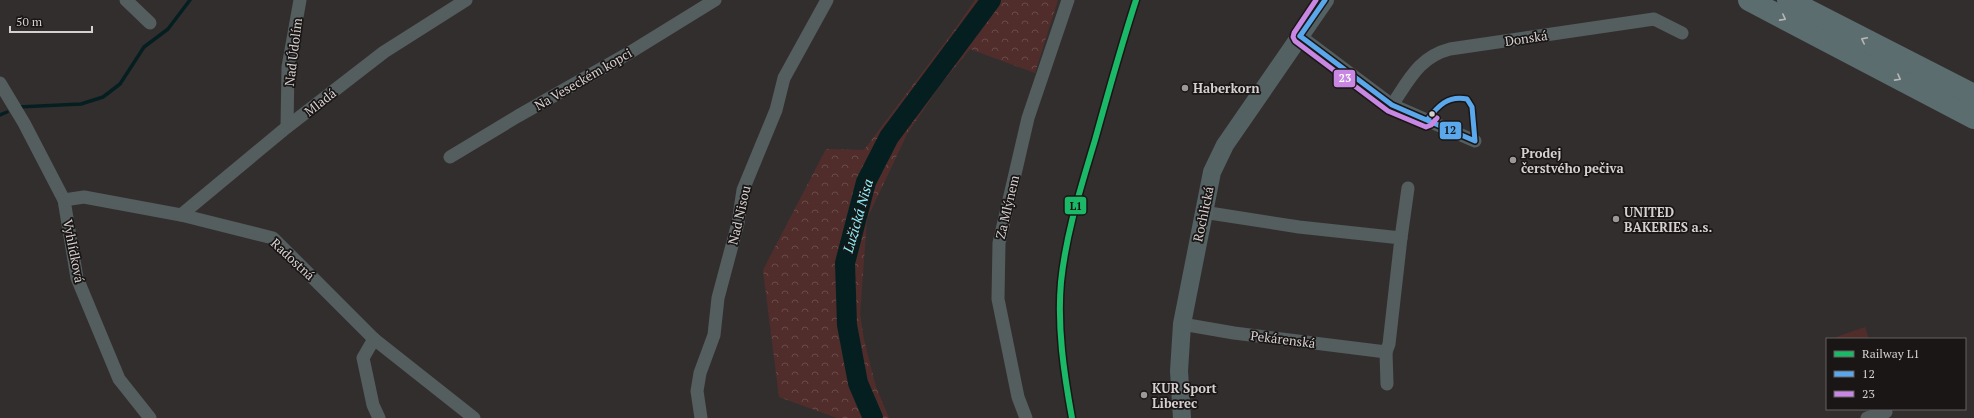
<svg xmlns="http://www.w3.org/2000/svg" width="1974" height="418" viewBox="0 0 1974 418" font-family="'PT Serif',serif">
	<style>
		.grass { fill: #502d2b }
		.forest { fill: url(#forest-crowns) }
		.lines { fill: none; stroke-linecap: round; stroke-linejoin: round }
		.stream { stroke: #051f21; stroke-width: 3.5 }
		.river { stroke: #051f21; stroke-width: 20 }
		.street { stroke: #545e5f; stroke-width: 13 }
		.secondary { stroke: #546162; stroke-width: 18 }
		.highway { stroke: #5b6d6f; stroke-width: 22 }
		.bus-1-casing { stroke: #1a1616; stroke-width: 8 }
		.bus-2-casing { stroke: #1a1616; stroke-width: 8 }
		.bus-1 { stroke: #5aa8eb; stroke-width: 5 }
		.bus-2 { stroke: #c787e3; stroke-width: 5 }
		.rail-1-casing { stroke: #1a1616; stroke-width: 9 }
		.rail-1 { stroke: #1ab867; stroke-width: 6 }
		.oneway { stroke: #b7b7b8 }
		.poi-dot { fill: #9d9797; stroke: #1a1616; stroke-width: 1.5 }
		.bus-dot { fill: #d6d0d0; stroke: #1a1616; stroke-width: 1.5 }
		.labels { text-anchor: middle; stroke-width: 3.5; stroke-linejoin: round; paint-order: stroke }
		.street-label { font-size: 13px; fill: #d6d0d0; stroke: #1a1616 }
		.poi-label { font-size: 13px; font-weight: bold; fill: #d6d0d0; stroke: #1a1616; text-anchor: start }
		.water-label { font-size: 14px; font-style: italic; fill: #89f3fd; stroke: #1a1616 }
		.line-badge { stroke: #1a1616; stroke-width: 1.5 }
		.badge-label { font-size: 11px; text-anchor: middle; font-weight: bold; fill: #fff }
		.pale-badge-label { font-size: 11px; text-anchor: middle; font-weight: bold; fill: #111 }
	</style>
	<defs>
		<pattern id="forest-crowns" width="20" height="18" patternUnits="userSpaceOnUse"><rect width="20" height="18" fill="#502d2b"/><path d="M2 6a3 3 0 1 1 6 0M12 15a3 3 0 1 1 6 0" fill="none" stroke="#684a49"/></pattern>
	</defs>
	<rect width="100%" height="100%" fill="#332e2e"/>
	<path class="grass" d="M1865,327L1869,339H1837L1836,337Z"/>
	<path class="forest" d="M975,0H1058L1035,73L970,49L941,84L907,134L867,219L860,314L864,340L876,387L889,418H837L779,397L763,270L826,149L864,150L955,29Z"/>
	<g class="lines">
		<g class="stream">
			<path d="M18,107L81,104L103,97L120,84L144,47L168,29L190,0"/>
			<path d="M0,115L7,112"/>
		</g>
		<path class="river" d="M873,418L858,383L847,325L845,263L866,182L889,137L991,0"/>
		<g class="street">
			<path d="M126,0L150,23"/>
			<path d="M1300,36L1392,105L1475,141"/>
			<path d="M0,83L24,123L64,200L77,278L119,379L150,418"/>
			<path d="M1392,105C1409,80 1419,57 1450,49L1654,19L1682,33"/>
			<path d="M287,127L288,67L300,0"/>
			<path d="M450,157L518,116L629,53L715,0"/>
			<path d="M64,200L84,197L181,215L273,238L374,339L474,418"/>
			<path d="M181,215L287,127L384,52L466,0"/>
			<path d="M1401,238L1408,188"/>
			<path d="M1182,324L1234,333L1386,352L1389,344L1401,238L1299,227L1203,212"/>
			<path d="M374,339L363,358L373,405L379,418"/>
			<path d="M1386,352L1387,384"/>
			<path d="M701,418L697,391L700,373L714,335L718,298L738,223L743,190L776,110L784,78L827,0"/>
			<path d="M1026,418L1018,397L998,299L999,243L1028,118L1068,0"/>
			<path d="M1867,418L1886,412"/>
		</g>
		<path class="secondary" d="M1182,418L1179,371L1182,324L1212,172L1225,145L1325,0"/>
		<g class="highway">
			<path d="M1749,0L1974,118"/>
			<path d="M1788,0L1974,95"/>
		</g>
		<g class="bus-1-casing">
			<g id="bus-1">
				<path d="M1300,36L1392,105L1475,141L1472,107L1467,99C1448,95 1438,106 1427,120"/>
				<path d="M1300,36L1325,0"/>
			</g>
		</g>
		<g class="bus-2-casing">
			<path id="bus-2" d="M1316,0L1294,33L1293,37L1295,41L1388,111L1426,127L1431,125L1437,118"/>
		</g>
		<use href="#bus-1" class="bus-1"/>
		<use href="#bus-2" class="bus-2"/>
		<g class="rail-1-casing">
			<path id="rail-1" d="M1072,418C1064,374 1057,327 1061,282C1066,233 1081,187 1095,140C1108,93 1121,46 1136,0"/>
		</g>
		<use href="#rail-1" class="rail-1"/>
	</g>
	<defs><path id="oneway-chevron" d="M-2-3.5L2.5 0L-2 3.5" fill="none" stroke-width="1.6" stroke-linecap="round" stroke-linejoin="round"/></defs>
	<g class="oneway">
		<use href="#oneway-chevron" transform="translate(1783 18) rotate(28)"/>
		<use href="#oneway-chevron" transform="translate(1864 40) rotate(-153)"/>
		<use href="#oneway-chevron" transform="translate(1898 78) rotate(28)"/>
	</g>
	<g class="poi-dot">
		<circle cx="1185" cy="88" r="4"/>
		<circle cx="1513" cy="160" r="4"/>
		<circle cx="1616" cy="219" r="4"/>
		<circle cx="1144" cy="395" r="4"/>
	</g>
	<circle class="bus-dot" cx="1432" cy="114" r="3.5"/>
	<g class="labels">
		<g class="street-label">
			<text transform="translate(1526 38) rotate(-8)" y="5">Donská</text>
			<text transform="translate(293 52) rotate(-83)" y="5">Nad Údolím</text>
			<text transform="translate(583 79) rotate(-30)" y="5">Na Veseckém kopci</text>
			<text transform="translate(320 102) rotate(-38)" y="5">Mladá</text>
			<text transform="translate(1007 207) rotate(-77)" y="5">Za Mlýnem</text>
			<text transform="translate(1203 214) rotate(-78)" y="5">Rochlická</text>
			<text transform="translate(739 215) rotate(-77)" y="5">Nad Nisou</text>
			<text transform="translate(74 251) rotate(79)" y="5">Vyhlídková</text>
			<text transform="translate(293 259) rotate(43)" y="5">Radostná</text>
			<text transform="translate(1283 339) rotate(7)" y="5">Pekárenská</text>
		</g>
		<g class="poi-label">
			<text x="1193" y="93">Haberkorn</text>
			<text x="1521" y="158">Prodej<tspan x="1521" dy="15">čerstvého pečiva</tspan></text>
			<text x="1624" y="217">UNITED<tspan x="1624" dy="15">BAKERIES a.s.</tspan></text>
			<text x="1152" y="393">KUR Sport<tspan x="1152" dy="15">Liberec</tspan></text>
		</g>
		<g class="water-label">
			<text transform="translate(858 216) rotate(-74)" y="5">Lužická Nisa</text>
		</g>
	</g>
	<g class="line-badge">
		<rect x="1333" y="69" width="23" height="19" rx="4" fill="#c787e3"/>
		<rect x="1439" y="121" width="23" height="19" rx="4" fill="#5aa8eb"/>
		<rect x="1064" y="196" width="23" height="19" rx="4" fill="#1ab867"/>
	</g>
	<g class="badge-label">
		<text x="1345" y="82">23</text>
	</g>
	<g class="pale-badge-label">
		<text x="1450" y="134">12</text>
		<text x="1076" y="210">L1</text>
	</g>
	<rect x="1826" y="338" width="140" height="72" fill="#1a1616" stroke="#656060"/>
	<rect x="1834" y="351" width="20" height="6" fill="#1ab867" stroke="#656060"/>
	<text x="1862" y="358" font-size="12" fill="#d6d0d0">Railway L1</text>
	<rect x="1834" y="371" width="20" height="6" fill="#5aa8eb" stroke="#656060"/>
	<text x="1862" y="378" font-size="12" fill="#d6d0d0">12</text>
	<rect x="1834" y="391" width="20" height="6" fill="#c787e3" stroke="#656060"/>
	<text x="1862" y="398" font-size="12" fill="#d6d0d0">23</text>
	<path d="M10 26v6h82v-6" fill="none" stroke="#d6d0d0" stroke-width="2"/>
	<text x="16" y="26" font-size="12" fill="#d6d0d0" stroke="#1a1616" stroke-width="3" paint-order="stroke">50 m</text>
</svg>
